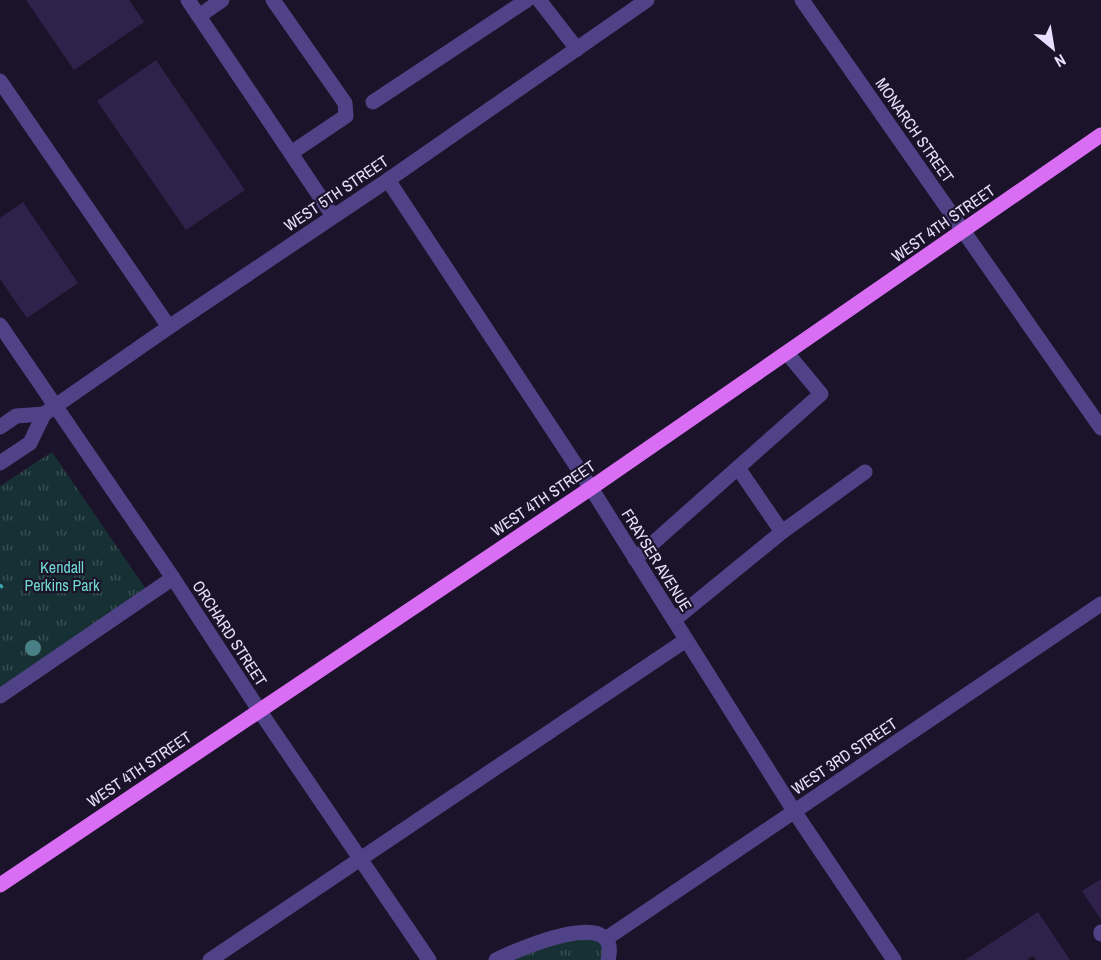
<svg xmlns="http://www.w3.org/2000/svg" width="1101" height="960" viewBox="0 0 1101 960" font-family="'Archivo Narrow',sans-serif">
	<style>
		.park { fill: url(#park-tufts) }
		.building { fill: #30214a }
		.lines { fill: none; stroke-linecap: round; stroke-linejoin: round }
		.path { stroke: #3aa8b5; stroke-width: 4; stroke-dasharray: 3 4.5; stroke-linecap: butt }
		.minor { stroke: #504286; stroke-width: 15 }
		.major { stroke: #d96ef4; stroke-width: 15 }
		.tree { fill: #498085 }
		.labels { text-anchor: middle; stroke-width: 4.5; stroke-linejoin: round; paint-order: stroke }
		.street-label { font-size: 16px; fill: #e7dffd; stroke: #1b132a }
		.park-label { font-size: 16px; fill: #6fd9d0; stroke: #1b132a }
	</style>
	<defs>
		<pattern id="park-tufts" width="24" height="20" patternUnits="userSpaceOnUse" patternTransform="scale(1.5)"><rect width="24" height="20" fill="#173034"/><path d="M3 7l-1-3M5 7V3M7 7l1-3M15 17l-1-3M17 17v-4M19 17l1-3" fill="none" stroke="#394e52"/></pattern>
	</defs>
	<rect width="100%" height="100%" fill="#1b132a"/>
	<g class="park">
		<path d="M52,452L148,592L0,691V486Z"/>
		<path d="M607,938L605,960H509L562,939Z"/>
	</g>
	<g class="building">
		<path d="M26,0H129L144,22L74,70Z"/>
		<path d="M156,60L245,190L186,230L97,101Z"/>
		<path d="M23,202L78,283L27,318L0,279V218Z"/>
		<path d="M1101,879V920L1082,891Z"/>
		<path d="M1038,912L1070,960H1036L1033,956L1027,960H965Z"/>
	</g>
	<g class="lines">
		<path class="path" d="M0,587L3,585"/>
		<g class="minor">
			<path d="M188,0L333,216"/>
			<path d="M273,0L345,103L346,116L291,153"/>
			<path d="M539,0L577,49"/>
			<path d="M802,0L1101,428"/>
			<path d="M199,16L222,0"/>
			<path d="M0,81L169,327"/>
			<path d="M373,102L527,0"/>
			<path d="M388,180L591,488L794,811L894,960"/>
			<path d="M0,325L173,578L259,710L429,960"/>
			<path d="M0,427L16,416L44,414"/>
			<path d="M0,463L30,443L44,414L169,327L388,180L647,0"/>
			<path d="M782,532L865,472"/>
			<path d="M635,559L821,394L787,353"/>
			<path d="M674,620L782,532L738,468"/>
			<path d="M0,696L173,578"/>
			<path d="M1101,932V934"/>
			<path d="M607,938L1101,604"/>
			<path d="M210,960L686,640"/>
			<path d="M496,960C516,950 623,903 608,960"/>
		</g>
		<path class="major" d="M0,885L591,488L1101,135"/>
	</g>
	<circle class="tree" cx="33" cy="648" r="8"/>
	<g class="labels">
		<g class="street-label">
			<text transform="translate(915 130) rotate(55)" y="6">MONARCH STREET</text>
			<text transform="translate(336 193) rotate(-34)" y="6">WEST 5TH STREET</text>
			<text transform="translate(943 223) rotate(-35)" y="6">WEST 4TH STREET</text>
			<text transform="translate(543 498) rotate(-34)" y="6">WEST 4TH STREET</text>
			<text transform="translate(657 560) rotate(58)" y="6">FRAYSER AVENUE</text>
			<text transform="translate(230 633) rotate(57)" y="6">ORCHARD STREET</text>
			<text transform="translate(844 756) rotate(-34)" y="6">WEST 3RD STREET</text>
			<text transform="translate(139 769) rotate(-34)" y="6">WEST 4TH STREET</text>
		</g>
		<g class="park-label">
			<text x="62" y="573">Kendall<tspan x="62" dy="18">Perkins Park</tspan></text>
		</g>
	</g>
	<g transform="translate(1053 48) rotate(150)" stroke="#1b132a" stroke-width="4.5" paint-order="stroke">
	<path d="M0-4.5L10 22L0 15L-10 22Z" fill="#e7dffd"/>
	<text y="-9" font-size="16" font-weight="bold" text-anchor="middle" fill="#e7dffd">N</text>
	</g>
</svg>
